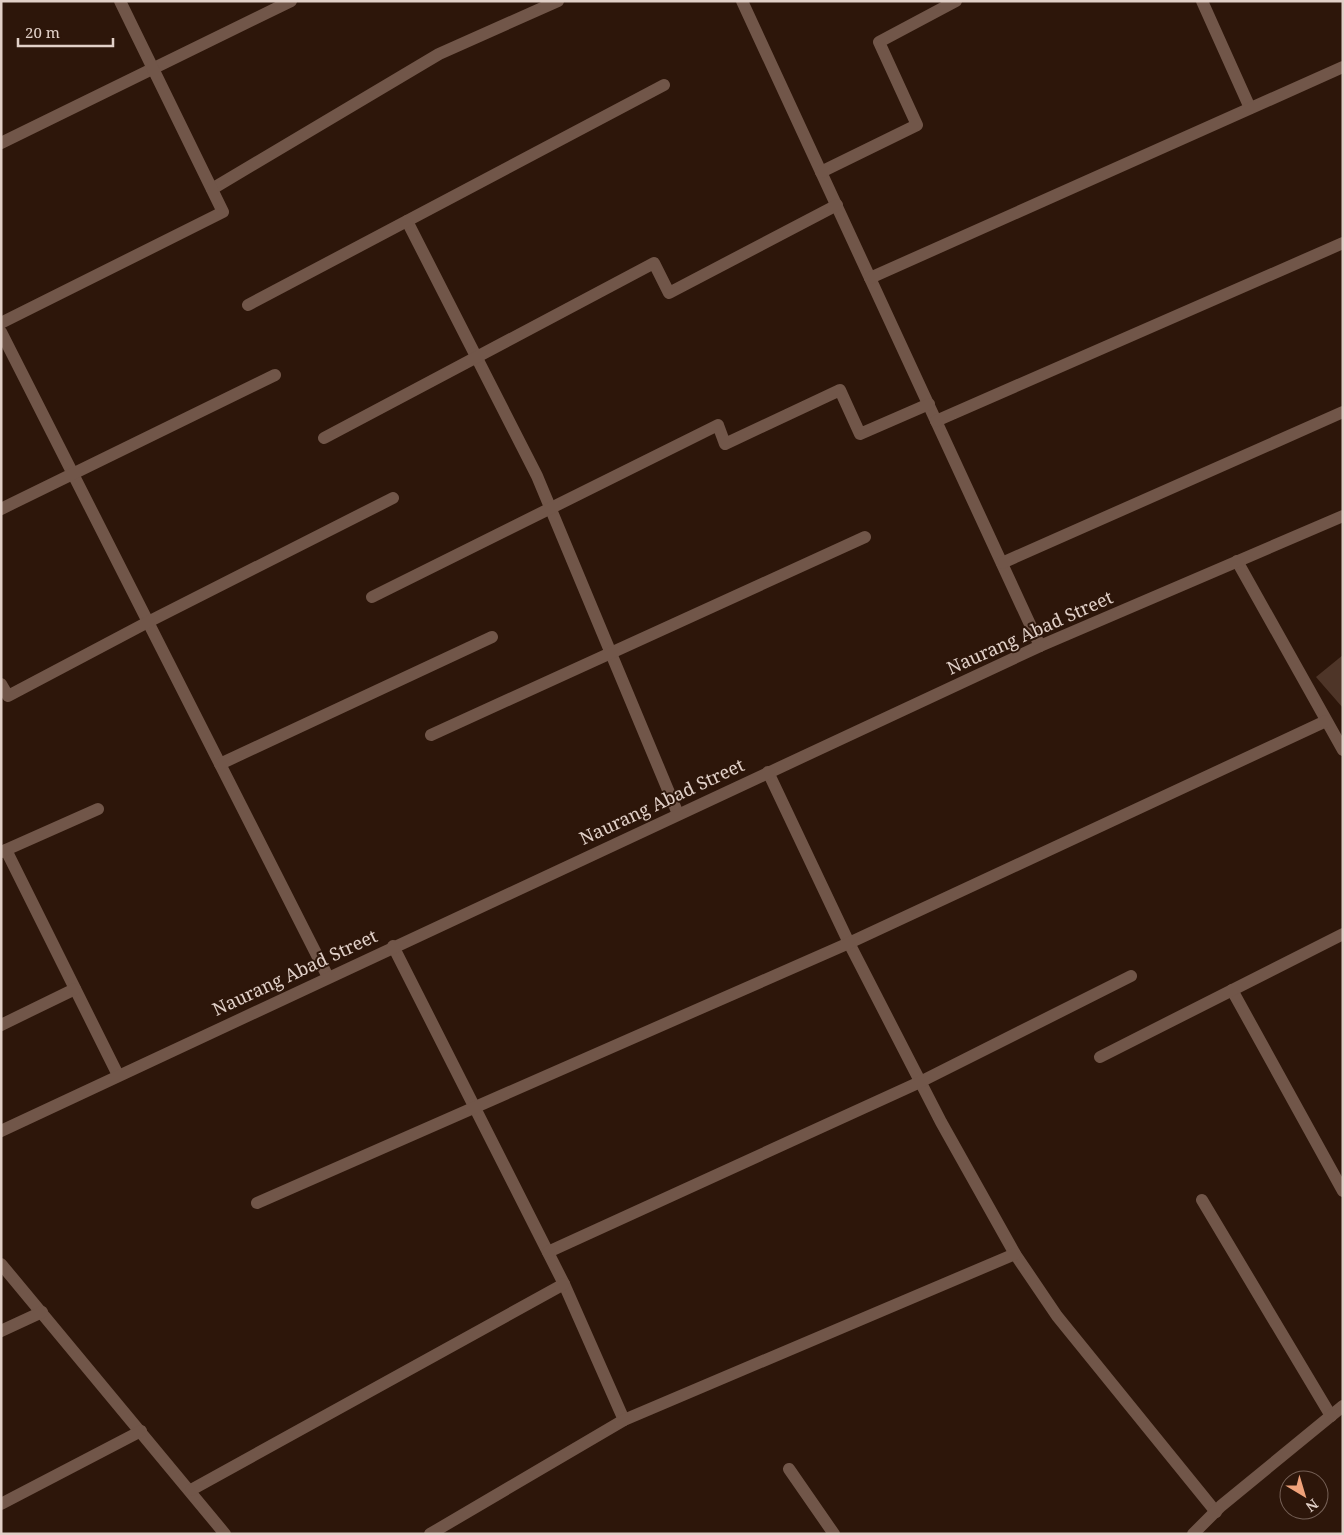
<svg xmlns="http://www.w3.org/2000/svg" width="1344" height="1535" viewBox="0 0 1344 1535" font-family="'Noto Serif',serif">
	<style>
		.building { fill: #4e3528 }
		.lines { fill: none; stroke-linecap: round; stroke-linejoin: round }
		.minor { stroke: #715649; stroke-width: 12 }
		.tertiary { stroke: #715649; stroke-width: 12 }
		.labels { text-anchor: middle; stroke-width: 4; stroke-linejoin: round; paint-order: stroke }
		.street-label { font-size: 18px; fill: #e1d0c8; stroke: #2d160a }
	</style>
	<rect width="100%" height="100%" fill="#2d160a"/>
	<path class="building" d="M1343,655V708L1316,677Z"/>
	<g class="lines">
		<g class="minor">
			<path d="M742,1L1040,646"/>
			<path d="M1202,1L1250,108"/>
			<path d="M1,143L291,1"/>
			<path d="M821,172L917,125L879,42L956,1"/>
			<path d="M212,189L439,54L558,1"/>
			<path d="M407,221L537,476L678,814"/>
			<path d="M870,278L1343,67"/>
			<path d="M248,305L664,85"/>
			<path d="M1,323L223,212L120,1"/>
			<path d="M1,332L328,977"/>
			<path d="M936,421L1343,243"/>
			<path d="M324,438L654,263L669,293L837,205"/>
			<path d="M1,509L275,375"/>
			<path d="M1237,561L1343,750"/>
			<path d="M1002,563L1343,412"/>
			<path d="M372,597L718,425L725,444L840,390L860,434L929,404"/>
			<path d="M1,684L8,696L148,622L393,498"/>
			<path d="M431,735L865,537"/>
			<path d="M220,764L492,637"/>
			<path d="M768,772L849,943L941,1122L1015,1254L1057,1316L1216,1512"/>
			<path d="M6,850L118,1075"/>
			<path d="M1,852L98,809"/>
			<path d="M393,946L564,1284L624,1420"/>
			<path d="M1232,990L1343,1191"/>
			<path d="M1,1025L75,989"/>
			<path d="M1100,1057L1343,934"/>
			<path d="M1202,1200L1331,1416"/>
			<path d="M257,1203L849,943L1326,721"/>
			<path d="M548,1252L920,1082L1131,976"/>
			<path d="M1,1264L225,1534"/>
			<path d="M1,1331L42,1312"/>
			<path d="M789,1469L834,1534"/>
			<path d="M191,1490L564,1284"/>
			<path d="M1,1504L141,1431"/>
			<path d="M430,1534L624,1420L1015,1254"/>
			<path d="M1193,1534L1221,1506L1343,1406"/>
		</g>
		<path class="tertiary" d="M1,1131L1040,646L1343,516"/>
	</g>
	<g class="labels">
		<g class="street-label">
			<text transform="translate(1030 633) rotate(-24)" y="6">Naurang Abad Street</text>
			<text transform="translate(662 802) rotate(-25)" y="6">Naurang Abad Street</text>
			<text transform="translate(295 973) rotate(-25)" y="6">Naurang Abad Street</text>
		</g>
	</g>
	<rect width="1344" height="1535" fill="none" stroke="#e1d0c8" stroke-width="5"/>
	<g transform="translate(1304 1495) rotate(142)"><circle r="24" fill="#2d160a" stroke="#756056"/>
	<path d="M0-4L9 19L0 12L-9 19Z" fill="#f0a27a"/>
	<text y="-8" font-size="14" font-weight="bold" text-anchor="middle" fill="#e1d0c8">N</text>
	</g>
	<path d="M18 38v8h95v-8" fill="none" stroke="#e1d0c8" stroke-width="2.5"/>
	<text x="25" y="38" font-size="15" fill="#e1d0c8" stroke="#2d160a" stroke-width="4" paint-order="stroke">20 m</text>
</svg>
